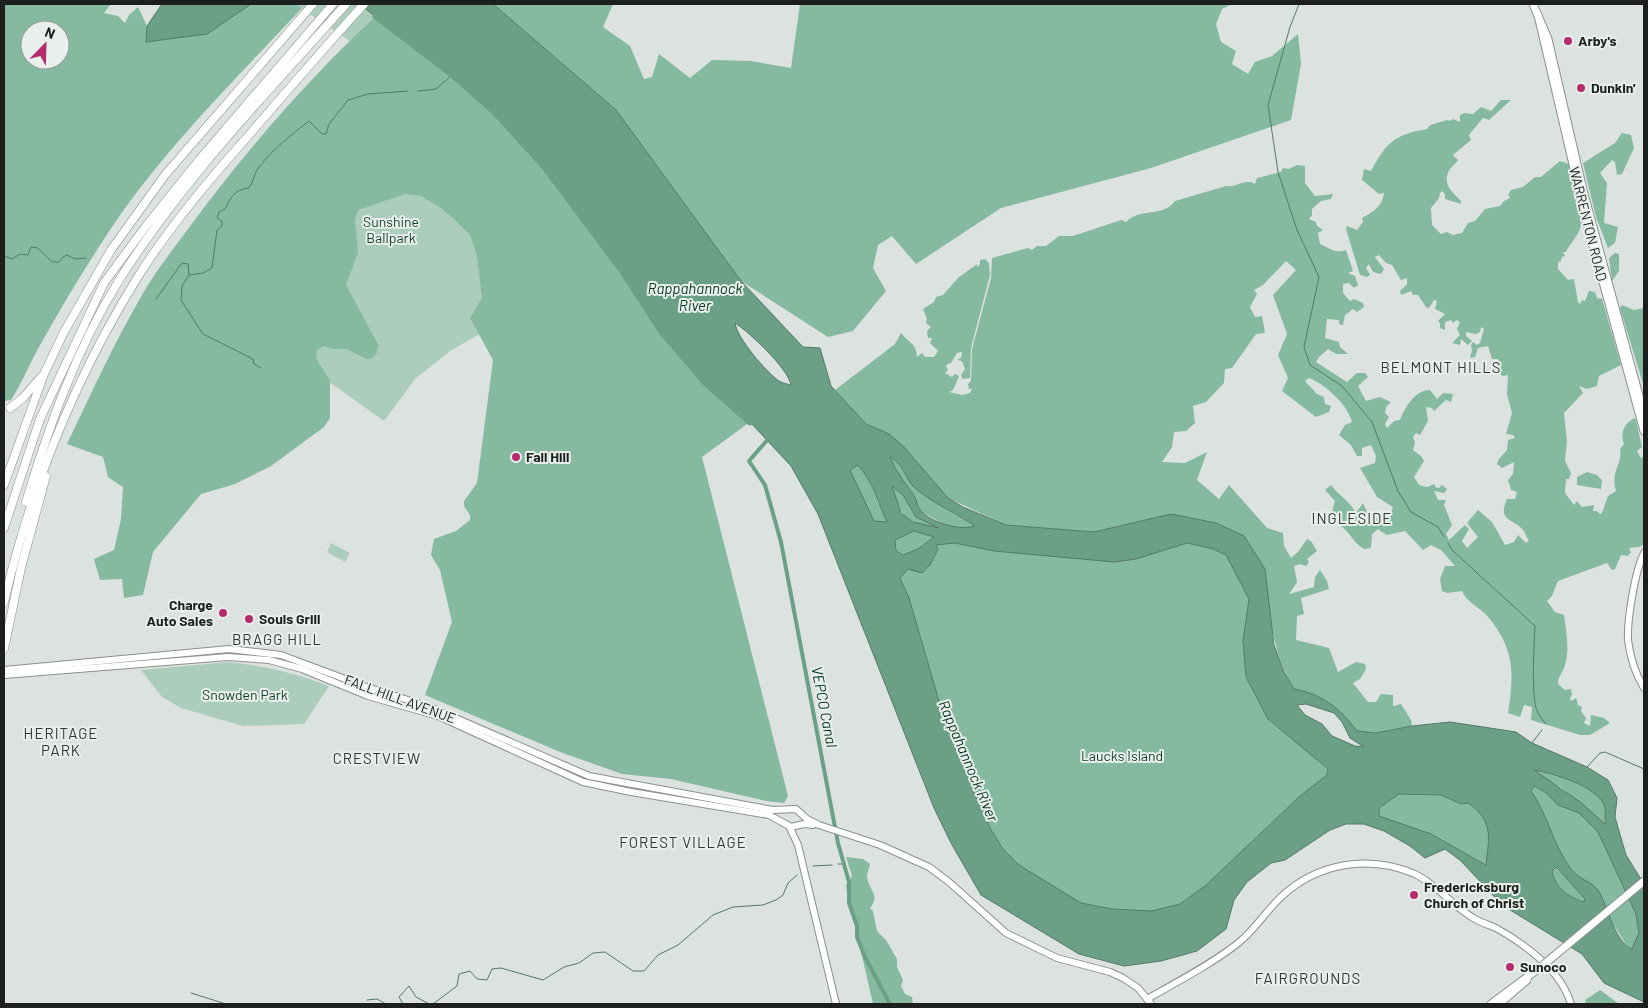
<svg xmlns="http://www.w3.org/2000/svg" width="1648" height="1008" viewBox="0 0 1648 1008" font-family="Barlow,sans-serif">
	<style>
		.green { fill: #accdbc }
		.forest { fill: #85baa0; fill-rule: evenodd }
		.water { fill: #6ca086; stroke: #547967; fill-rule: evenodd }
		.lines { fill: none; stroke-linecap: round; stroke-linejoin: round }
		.stream { stroke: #547967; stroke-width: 1 }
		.canal { stroke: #6ca086; stroke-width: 4 }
		.river { stroke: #6ca086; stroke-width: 7 }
		.secondary-casing { stroke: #8a908d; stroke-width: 8 }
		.primary-casing { stroke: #8a908d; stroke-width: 9 }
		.highway-casing { stroke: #8a908d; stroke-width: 9 }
		.secondary { stroke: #fff; stroke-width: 6 }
		.primary { stroke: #fff; stroke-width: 7 }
		.highway { stroke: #fff; stroke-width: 8 }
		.primary-bridge-casing { stroke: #8a908d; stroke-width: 9; stroke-linecap: butt }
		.primary-bridge { stroke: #fff; stroke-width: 7 }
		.poi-dot { fill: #b42c6e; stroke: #e9f0ec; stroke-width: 2 }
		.labels { text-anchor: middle; stroke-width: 4; stroke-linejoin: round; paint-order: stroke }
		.poi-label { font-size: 14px; font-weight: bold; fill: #1d1f1e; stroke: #e9f0ec; text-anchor: start }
		.park-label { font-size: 14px; fill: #103c2b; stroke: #e9f0ec }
		.street-label { font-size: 14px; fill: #1d1f1e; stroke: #e9f0ec }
		.water-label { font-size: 15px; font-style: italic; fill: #093726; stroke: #e9f0ec }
		.neighbourhood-label { font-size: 15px; letter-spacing: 1px; fill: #333735; stroke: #e9f0ec }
	</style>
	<rect width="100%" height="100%" fill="#dce2df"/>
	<g class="green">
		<path d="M295,4H359L452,74L496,113L490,328L450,351L415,379L384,421L304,364L363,50Z"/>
		<path d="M331,543L350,553L345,562L327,552Z"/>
		<path d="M229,662C264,666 296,673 329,686L304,724L243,726L181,708L162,697L141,670Z"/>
	</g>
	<g class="forest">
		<path d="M4,4H111L104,13L118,16L125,23L129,15L138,7L147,26L146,42L206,34L250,4H295L302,8C235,80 162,151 108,233C85,268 63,304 43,340C31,360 23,381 11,400L4,401ZM30,30H60V60H30Z"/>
		<path d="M493,4H613L603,27L630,46L644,79L652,77L659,54L690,78L712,60L751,61L791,68L800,4H1232L1222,9L1216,24L1221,42L1236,51L1232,64L1248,74L1255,62L1272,56L1298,34L1301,64L1291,120L1151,168L1001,208L916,264L892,236L878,245L873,268L886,291L853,331L828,337L741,281L616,110Z"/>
		<path d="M376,16L452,74L496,113L545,167L622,270L663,333L707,384L750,422L702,457L788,796L784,803L766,801L671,779L622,774L560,752L425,695L452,622L440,570L431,555L434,539L456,531L470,520V515L464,506V501L477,483L493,360L470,318L482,298L477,256L470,235L453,218L438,206L421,196L405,194L358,210L355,220L358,253L346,285L378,344L377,353L371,359H366L347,349H333L324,346L317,350L316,358L330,381V418L324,427L271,466L235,484L201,494L153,552L143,595L124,598L122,579L100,580L94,559L114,550L121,519L123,487L108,477L103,457L67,444C91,394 114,343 142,295C155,272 172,251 188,229C244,153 307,80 376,16Z"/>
		<path d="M1501,100H1511L1489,120L1483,118L1469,135L1471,140L1453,155L1458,160C1455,165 1449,168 1448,173C1443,185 1453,193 1461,201V204L1445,199V194L1442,191L1440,193L1439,198L1431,208L1432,225L1441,234L1447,232L1453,235L1462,233L1468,223L1475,221L1485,209L1500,206L1504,201L1510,198L1508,195L1511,190L1523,187L1535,177H1541L1560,161L1569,164C1571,177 1583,217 1581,225C1579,236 1570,243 1566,252H1563L1565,256L1562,257L1560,263L1558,261V269L1568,280L1574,279L1578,302L1580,304L1582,300L1585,301L1589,291L1595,292L1597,298L1602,299L1621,365L1599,376L1597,386L1587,389L1579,386L1583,393L1564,413L1567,441L1565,461L1571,473L1569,479H1566L1565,493L1574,505L1577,501L1582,507L1594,505L1593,511H1597L1600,514L1602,513L1608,496L1616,491C1610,470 1623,465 1620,449L1624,444C1620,431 1624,425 1634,418L1636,420L1642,447L1637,451L1641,458L1644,456V544L1639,547L1629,548L1631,552L1628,556L1621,555L1615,569L1612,570L1607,563L1558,581L1552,596L1547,601L1555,612L1564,615C1566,631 1570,649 1565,665C1563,673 1558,675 1558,684L1565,690L1571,689L1572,695L1570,698L1571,701L1576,698L1578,705L1582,707L1581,711L1586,718L1584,723L1590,726L1591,715L1604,718L1610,723L1590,735H1580L1531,720L1532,707L1524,705L1520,717L1508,713C1514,674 1515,650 1489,618C1480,607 1468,604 1462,591L1447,593L1442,591L1440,579L1445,566H1455L1441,550L1431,545L1423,550L1405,531L1387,535L1378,529L1372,534L1371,548L1364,549C1350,540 1352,532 1336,523L1332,512L1335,501L1325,490L1331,485C1339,496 1349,500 1356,513L1363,503L1368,514L1383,520L1390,517L1393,507L1377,497L1360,468L1375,463L1376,456L1371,445L1362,448V456H1357L1351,445L1339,435L1345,425L1352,422C1348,405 1325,384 1309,378L1305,381L1317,394L1324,397L1325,404L1331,406L1329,412L1316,417L1282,391L1288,378L1278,355L1287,334L1273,295L1296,270L1286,261L1263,285L1254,290L1257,294L1250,307L1255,317L1262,316L1265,333L1256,334L1232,368L1225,369L1224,383L1206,402L1193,406L1195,423L1186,431L1174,432L1172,447L1162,462L1185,463L1207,452L1197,480L1219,499L1229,485L1267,528L1283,533L1284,546L1291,558L1298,552L1307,539L1311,541L1317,551L1307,559L1309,562L1306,566L1300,564L1294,566L1297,582L1289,594L1314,587L1315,577L1320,570L1327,581L1329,589L1301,598L1304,614L1297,616L1296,640L1329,648L1338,672L1356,662L1365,664L1366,669L1360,679L1353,683L1368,702H1376L1381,694L1393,695V706L1401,704L1411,720L1412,726L1376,733L1357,731C1340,708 1322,694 1294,689C1270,649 1271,614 1265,569L1171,514L1094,532L1006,525L948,498L889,434L866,424L835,390L895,344L901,333C911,345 916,343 917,357L922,353L925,357H934L938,351L930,343L932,338H928L927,331L931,327L926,323L927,319L923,309L934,302L936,297L943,295L958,278L977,264V267L980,264V260L985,259L989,263L990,275L971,348L970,378L963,379L961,375L965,369L962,361L957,360L961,358L962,352L957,353L951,363L946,365L948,370L945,373L952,377L955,374L959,376L953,390L949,392L962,395L970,393L972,389H969L968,384L971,381L972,349L991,278L992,258L1028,248L1032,250L1037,246H1046L1059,236H1073L1121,220L1126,222C1140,207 1163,218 1175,201L1226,186C1237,188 1244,178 1255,184L1257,178L1281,172L1283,168L1289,169L1297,165L1305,166V183L1315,196L1333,194L1331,199L1321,201L1312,209V215L1309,219L1316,222L1317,226L1323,230L1318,233L1320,244C1330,248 1334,254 1346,250L1353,271L1348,273L1355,276L1358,285L1354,288L1349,283L1343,284V293L1350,301L1354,299L1363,303L1364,307L1357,312L1353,309L1345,315L1343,325L1339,324V320L1327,319L1325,338L1339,342L1340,347L1348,354H1336L1328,349L1319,357L1316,362L1347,382L1357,373H1365L1368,377L1358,386L1366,401L1380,397L1391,402L1386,407L1385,413L1389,417L1385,424L1387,428L1394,421L1400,420C1406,406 1415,390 1430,390L1437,399L1443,393L1453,394L1451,402L1446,400L1434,411L1432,408L1426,407L1428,421L1420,435L1416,433L1413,437L1415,443L1413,450L1421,456L1424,461L1414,477L1419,485L1427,487L1435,484V487L1439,488L1442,485L1447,489L1444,493L1434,491L1438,500H1446L1444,505L1452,525L1446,534L1449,540L1465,525L1469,529L1462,541L1467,548L1478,537L1467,523L1478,510L1492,522L1505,545L1514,542L1518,535L1526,543L1529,540C1525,536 1526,533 1523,530C1513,518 1497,522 1507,499H1515L1517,492L1511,490L1508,480L1513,474L1514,462L1502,468L1497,464L1499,459L1507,450L1508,440L1515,438L1513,435L1506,434L1512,413L1507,394L1508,375L1502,376L1496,366L1498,359H1492L1488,346L1478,348L1475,357L1470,358L1472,350L1471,345L1473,342L1477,345L1480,343L1484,329L1481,327L1480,332L1476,334L1466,332V336L1472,341L1468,345L1461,339L1460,345L1452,343L1460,335L1457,329L1460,322L1457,320L1453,323L1451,320L1445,322V330L1440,328V323L1438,321L1445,314L1435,309L1437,301L1434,300L1429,308L1426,307L1418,295H1413L1411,291L1401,295L1400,291L1407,284V278L1401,280L1392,265L1386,263L1379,255L1375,257L1384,269L1381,274L1373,272L1369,264L1366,268L1370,275L1367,277L1360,275L1346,229L1347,226L1357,230L1363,222L1362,218C1374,211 1382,207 1384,193L1379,194L1362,180L1364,169L1371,171C1387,142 1394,135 1427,129L1430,125L1447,120L1450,121L1453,119L1460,122V115L1464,113L1473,114L1481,107L1491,111Z"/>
		<path d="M1622,133L1631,135L1634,148L1622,174L1617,175L1615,162L1612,160L1600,173L1607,183L1604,223L1618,227L1615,243L1608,248L1596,217L1583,163L1615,143Z"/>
		<path d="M1615,253L1619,254V271L1612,281L1609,258Z"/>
		<path d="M1622,305L1634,310L1644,308V387L1620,308Z"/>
		<path d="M890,457C903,464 904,477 914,486C932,502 955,516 976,526L967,529L945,525L922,512L916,504L915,496L902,481Z"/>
		<path d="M858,465C873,482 876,503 888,522L874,521L850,470Z"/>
		<path d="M1587,472L1597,475L1602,480L1601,489L1577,485V477Z"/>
		<path d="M892,485L903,495L916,517L939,528L938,529C904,521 901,518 892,485Z"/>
		<path d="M914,531L934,537L918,549L903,555L896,551L895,540Z"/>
		<path d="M955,543L994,551L1091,558L1157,552L1187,543L1213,549L1226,555L1249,599L1243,641L1246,677L1268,719L1328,769L1327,775L1300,796L1205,886L1180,904L1152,911L1112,909L1081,903L1019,865L1003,849L990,828L958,740L941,708L909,598L900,577L908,569L930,565L938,549L936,545Z"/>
		<path d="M1534,769C1552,774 1598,785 1604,805C1606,812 1605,819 1604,825L1561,787L1546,780Z"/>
		<path d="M1534,786L1545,792L1558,805L1579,813L1598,832L1636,914L1639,933L1632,949L1626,944L1611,921L1601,898L1572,871L1557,848L1531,791Z"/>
		<path d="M1399,794L1441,795L1461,804L1468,803C1494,821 1489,837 1487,865L1431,834L1379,817V808Z"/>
		<path d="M846,857L863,859L870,864C869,868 867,873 867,877C869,891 881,895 870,908L873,911L877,931L886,940L897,959V967L903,980L901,986L905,994L912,997L913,1004H873L855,925L849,908L846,885L852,876Z"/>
		<path d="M1555,867L1585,899L1584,902C1566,895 1556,890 1552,871Z"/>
		<path d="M1600,990L1619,1004H1586L1585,1000Z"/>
	</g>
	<g class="water">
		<path d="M162,4H251L207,34L146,42L147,26Z"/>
		<path d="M359,4H493L616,110L741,281L803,347L820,348L831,386L866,424L889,434L903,446L948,498L963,507L1006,525L1094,532L1171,514L1216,523L1244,536L1265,569L1274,645L1284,672L1294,689C1322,694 1340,708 1357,731L1376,733L1412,726L1450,722L1516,732L1532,743L1587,767L1608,780L1617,798L1615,817L1626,855L1644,884V1002L1604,983L1582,954L1502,905L1461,861L1445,849L1425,858L1410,846L1384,831L1364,824H1346L1330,830L1285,860L1271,863L1247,882L1234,900L1226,929L1197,951L1161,961L1124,966L1079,954L981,895L951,843L934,808L818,514L791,466L750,422L707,384L663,333L622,270L545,167L496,113L452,74ZM735,323C749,332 788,368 791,385C787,384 782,383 779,381C766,372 737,338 735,323ZM890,457C903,464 904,475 912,485C925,499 958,515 975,526C960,531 932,523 921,511C916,505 917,499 913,494C904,482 896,471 890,457ZM858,465C873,482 878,503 887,522L874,521L850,470ZM892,486L903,495L916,517L939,528L913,522L901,513ZM914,531L934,537L918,549L903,555L896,551L895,540ZM955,543L994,551L1114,562L1136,559L1187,543L1213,549L1226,555L1249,599L1243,641L1246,677L1268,719L1328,769L1327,775L1300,796L1205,886L1180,904L1152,911L1112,909L1081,903L1019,865L1003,849L990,828L958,740L941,708L909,598L900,578L908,569L922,573L930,565L938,549L936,545ZM1306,704L1334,713L1342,722L1350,738L1364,747L1355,746L1332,736L1322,724L1305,715L1297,705ZM1534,770C1552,773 1597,786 1604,805C1606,811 1605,818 1605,824L1579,801ZM1534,786L1545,792L1558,805L1579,813L1598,832L1636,914L1639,933L1632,949C1613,940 1608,905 1598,890C1591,881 1578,879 1571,869C1553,845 1548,815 1531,791ZM1399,794L1441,795L1461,804L1468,803C1494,821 1489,837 1486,865L1431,834L1379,816V808ZM1556,867L1585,899L1584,902C1566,896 1556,889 1552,871Z"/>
	</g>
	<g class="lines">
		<g class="stream">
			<path d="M1299,4L1290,27L1268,105L1278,172L1297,230L1319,277L1304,347L1310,365L1342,386L1372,422L1398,491L1411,512L1438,527L1444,537"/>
			<path d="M418,91L436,89L453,74"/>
			<path d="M4,256L12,259L20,254L28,255L31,247L38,248L52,262H59L63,257L67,255L75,259L86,258"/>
			<path d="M189,275L182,286L181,300L203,334L253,359L254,364L261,368"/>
			<path d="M156,299L182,263L188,264L189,275L203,273L212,268L217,230L222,226V221L217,218L219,212L225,209C231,197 235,189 249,188C254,181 254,173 259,167C273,149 291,135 309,121L322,134H326L329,124L348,100L368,94L408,91"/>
			<path d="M1448,543L1452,550L1535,626C1534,645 1531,695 1537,711C1539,715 1543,720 1546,724"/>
			<path d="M1532,743L1542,730"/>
			<path d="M1587,767L1600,753L1605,752L1644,769"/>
			<path d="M838,864H844"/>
			<path d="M813,866L832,865"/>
			<path d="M191,993L226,1004"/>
			<path d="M367,1000L377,999L386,1004"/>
			<path d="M403,1004L399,997L409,986L416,997L429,1004"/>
			<path d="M433,1004L457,986L459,974L470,971L477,979L487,980L492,969L501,968L543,980L564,967L579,963L593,953L605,952L633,971H644L658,955L678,945L713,915L733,907L763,905L776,900L783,895L788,883L797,875"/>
		</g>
		<path class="canal" d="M769,438L749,461L765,485L781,542L838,843L849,882V903L857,926V937L865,957L890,1004"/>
		<path class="river" d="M376,16L452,74L496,113L545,167L622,270L663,333L707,384L750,422"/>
		<g class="secondary-casing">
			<g id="secondary">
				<path d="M1644,553C1635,571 1627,620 1628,640C1630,656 1636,675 1644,688"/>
				<path d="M4,670L229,649L281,655L364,686L430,707L589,776L773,810L796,809L807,819L819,825L880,845L929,867L949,882L1006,933L1057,958L1110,972L1123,978L1138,988L1151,1004"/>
				<path d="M4,675L228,657L269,660L302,669L368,696L438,716L583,782L631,792L769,815L791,827L804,824L813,825"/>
				<path d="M789,826L798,845L836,1004"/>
				<path d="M1147,999C1177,982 1210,965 1237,944C1254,931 1266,911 1281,897C1317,863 1369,854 1415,874C1438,885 1453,907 1475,919C1482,923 1489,925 1496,928C1526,945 1561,970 1571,1004"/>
			</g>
		</g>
		<g class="primary-casing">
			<g id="primary">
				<path d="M1533,4L1548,39L1584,194L1644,414"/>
				<path d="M1538,15L1586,220L1644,431"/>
				<path d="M1584,931L1644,881"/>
				<path d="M1491,1004L1542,966"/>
				<path d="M1499,1004L1527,980"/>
			</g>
		</g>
		<g class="highway-casing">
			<g id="highway">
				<path d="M10,408L23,398L41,377"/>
				<path d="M4,485L44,374L64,332L111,250L165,175L313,4"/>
				<path d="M26,502C49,426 76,350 118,282C181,181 267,93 346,4"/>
				<path d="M4,528L40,419L104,283L146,226L200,159L333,4"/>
				<path d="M4,602C31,486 76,376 139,275C171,225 210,179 249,135C287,91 325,47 364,4"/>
				<path d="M4,649L21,568L46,476"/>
			</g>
		</g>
		<use href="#secondary" class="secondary"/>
		<use href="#primary" class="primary"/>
		<use href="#highway" class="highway"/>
		<g class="primary-bridge-casing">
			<path id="primary-bridge" d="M1542,966L1584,931"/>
		</g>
		<use href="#primary-bridge" class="primary-bridge"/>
	</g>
	<g class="poi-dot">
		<circle cx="1568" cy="41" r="5"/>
		<circle cx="1581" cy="88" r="5"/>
		<circle cx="516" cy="457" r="5"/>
		<circle cx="223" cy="613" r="5"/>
		<circle cx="249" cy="619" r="5"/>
		<circle cx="1414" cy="895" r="5"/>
		<circle cx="1510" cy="967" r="5"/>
	</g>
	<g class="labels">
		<g class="poi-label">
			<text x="1578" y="46">Arby's</text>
			<text x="1591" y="93">Dunkin'</text>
			<text x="526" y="462">Fall Hill</text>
			<text x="213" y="610" text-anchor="end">Charge<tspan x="213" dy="16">Auto Sales</tspan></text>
			<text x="259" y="624">Souls Grill</text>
			<text x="1424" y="892">Fredericksburg<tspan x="1424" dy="16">Church of Christ</tspan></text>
			<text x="1520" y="972">Sunoco</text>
		</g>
		<g class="park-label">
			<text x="391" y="227">Sunshine<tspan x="391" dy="16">Ballpark</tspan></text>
			<text x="245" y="700">Snowden Park</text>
			<text x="1122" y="761">Laucks Island</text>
		</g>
		<g class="street-label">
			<text transform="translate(1588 224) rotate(76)" y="5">WARRENTON ROAD</text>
			<text transform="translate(400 699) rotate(20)" y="5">FALL HILL AVENUE</text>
		</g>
		<g class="water-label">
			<text x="695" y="294">Rappahannock<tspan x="695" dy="17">River</tspan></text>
			<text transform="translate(824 707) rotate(79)" y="5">VEPCO Canal</text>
			<text transform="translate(968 761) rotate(67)" y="5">Rappahannock River</text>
		</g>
		<g class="neighbourhood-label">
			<text x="1441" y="373">BELMONT HILLS</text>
			<text x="1352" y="524">INGLESIDE</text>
			<text x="277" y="645">BRAGG HILL</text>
			<text x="61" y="739">HERITAGE<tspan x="61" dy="17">PARK</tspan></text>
			<text x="377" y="764">CRESTVIEW</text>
			<text x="683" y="848">FOREST VILLAGE</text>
			<text x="1308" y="984">FAIRGROUNDS</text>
		</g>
	</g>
	<rect width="1648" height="1008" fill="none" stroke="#1d1f1e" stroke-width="10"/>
	<g transform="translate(45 45) rotate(23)"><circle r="24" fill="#e9f0ec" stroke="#979c9a"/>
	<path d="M0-4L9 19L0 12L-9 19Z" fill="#b42c6e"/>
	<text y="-8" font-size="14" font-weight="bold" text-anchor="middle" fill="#1d1f1e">N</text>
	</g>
</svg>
